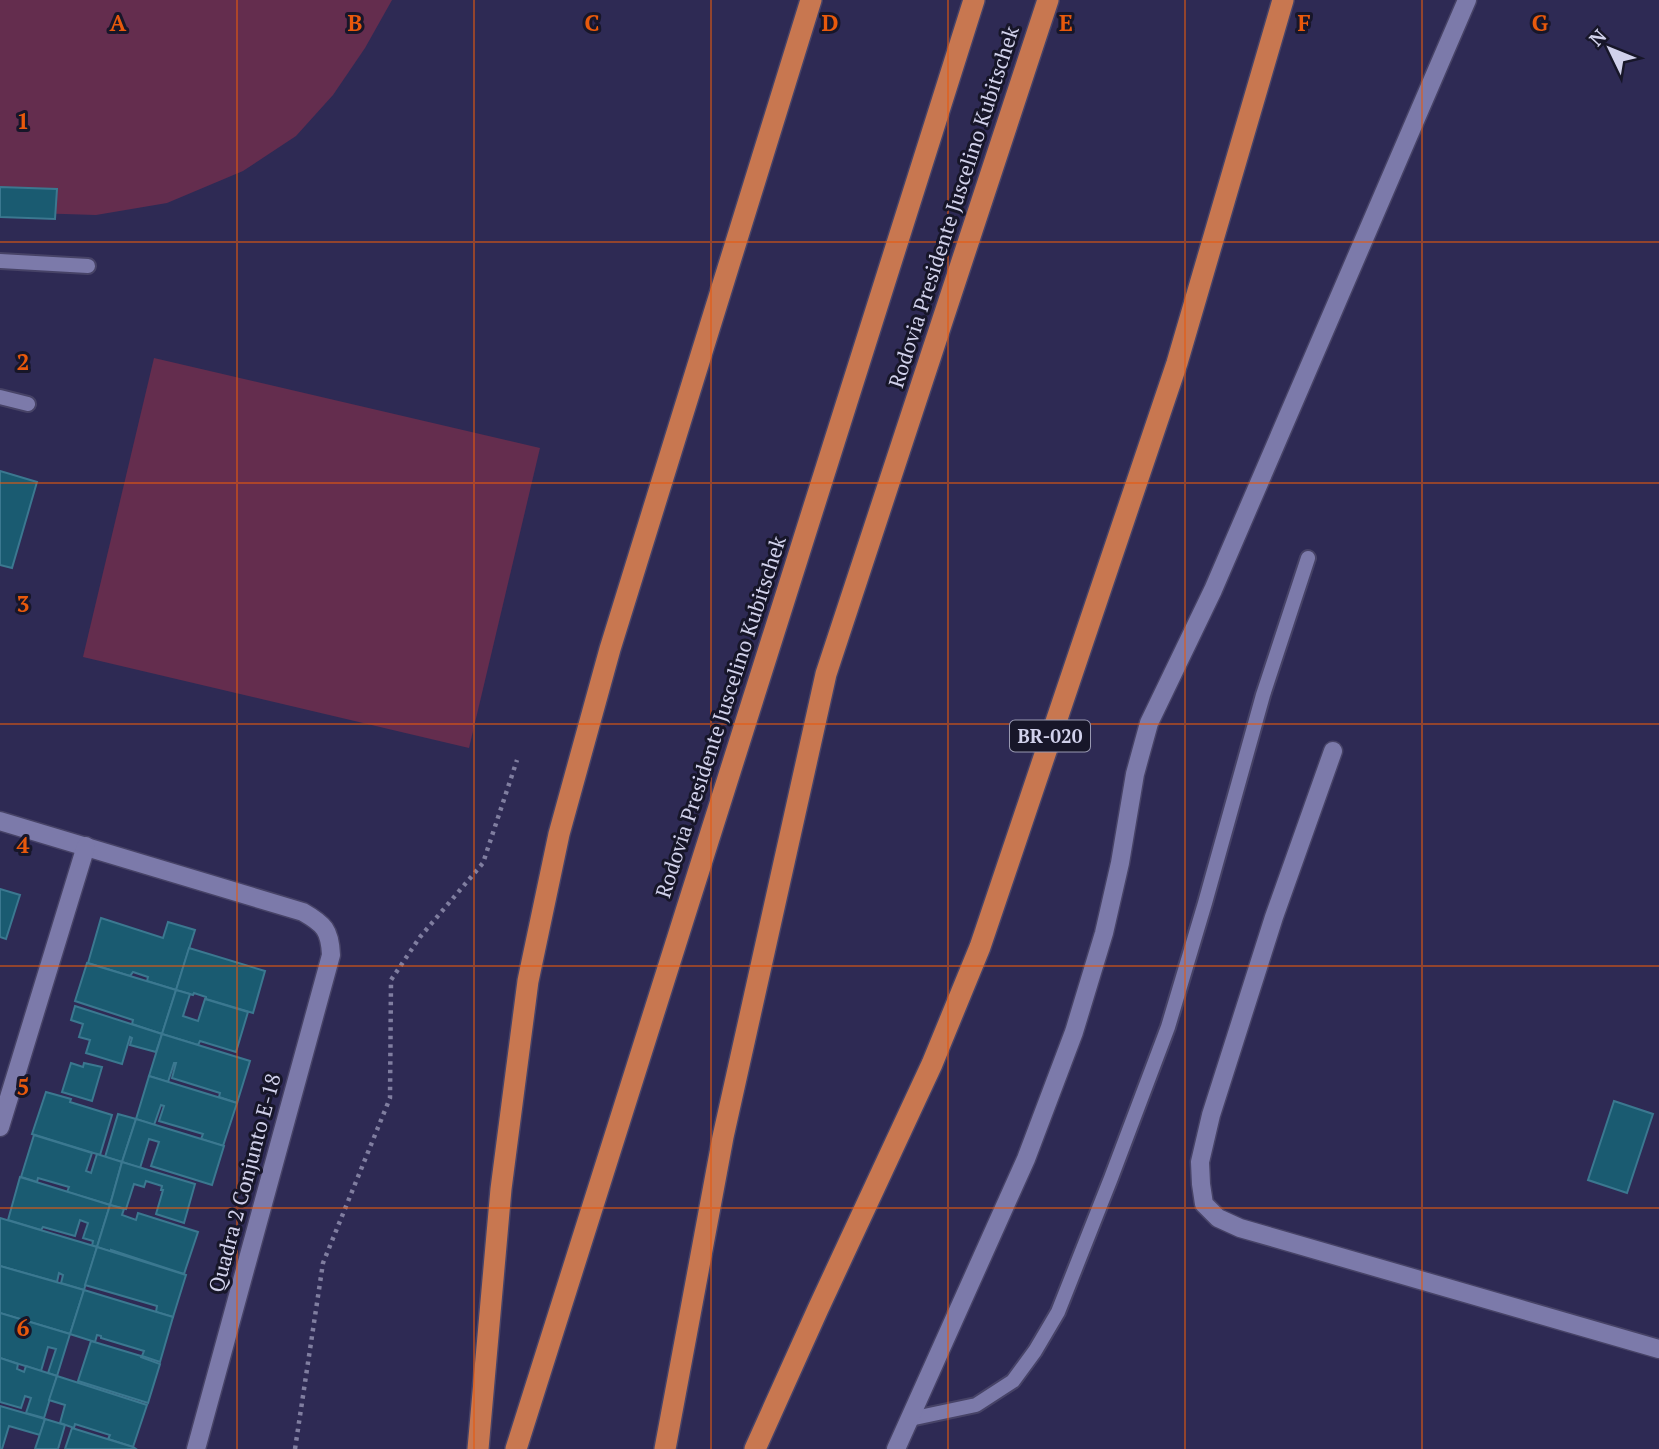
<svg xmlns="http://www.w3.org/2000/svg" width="1659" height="1449" viewBox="0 0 1659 1449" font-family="'PT Serif',serif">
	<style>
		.green { fill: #642d4e }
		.building { fill: #1a5b71; stroke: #3b7890; stroke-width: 2 }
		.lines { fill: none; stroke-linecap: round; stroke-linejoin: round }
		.lane-casing { stroke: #474367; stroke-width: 18 }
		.street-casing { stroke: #474367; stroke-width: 21 }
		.highway-casing { stroke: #474367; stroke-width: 24 }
		.path { stroke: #807ea0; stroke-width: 4.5; stroke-dasharray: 3.5 5; stroke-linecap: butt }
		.lane { stroke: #7c7aaa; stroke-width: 14 }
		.street { stroke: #7c7aaa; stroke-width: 18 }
		.highway { stroke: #c87750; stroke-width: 21 }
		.grid { fill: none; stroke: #e8590c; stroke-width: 2; stroke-opacity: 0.55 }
		.labels { text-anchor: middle; stroke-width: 6; stroke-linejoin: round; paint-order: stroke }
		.shield { fill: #171629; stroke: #9999b1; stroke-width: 2 }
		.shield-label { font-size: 19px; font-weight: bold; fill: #d1d1eb }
		.street-label { font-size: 21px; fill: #d1d1eb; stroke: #171629 }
		.grid-label { font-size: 23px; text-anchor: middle; font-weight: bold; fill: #e8590c; stroke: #171629; stroke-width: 6; stroke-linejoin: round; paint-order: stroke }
	</style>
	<rect width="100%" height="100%" fill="#2e2a54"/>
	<g class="green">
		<path d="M0,0H392L365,48L333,95L296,136L243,171L167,203L96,215L0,212Z"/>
		<path d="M154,358L540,448L469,748L83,657Z"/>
	</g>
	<g class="building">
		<path d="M0,187L57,189L55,219L0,217Z"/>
		<path d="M0,471L37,482L12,568L0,565Z"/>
		<path d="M0,889L20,895L6,939L0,937Z"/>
		<path d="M101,918L163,938L168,922L195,930L176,990L147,981L148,977L133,972L130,976L88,963Z"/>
		<path d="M189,948L265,971L253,1013L206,999V997L194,993L193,995L176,990Z"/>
		<path d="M87,963L176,990L162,1034L132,1024L133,1020L75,1001Z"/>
		<path d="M176,990L190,994L183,1016L198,1021L205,999L248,1012L236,1052L200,1041L198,1045L162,1034Z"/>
		<path d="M75,1006L162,1034L156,1052L130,1045L132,1038L130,1037L122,1064L86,1053L90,1040L79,1037L83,1024L71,1020Z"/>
		<path d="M162,1034L250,1061L237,1103L219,1097L220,1093L172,1078L176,1063H174L168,1082L149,1076Z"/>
		<path d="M71,1063L83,1067L84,1063L102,1067L92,1101L62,1092Z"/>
		<path d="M149,1076L237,1103L223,1146L201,1139L203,1134L159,1121L164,1106L161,1105L154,1125L136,1119Z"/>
		<path d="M46,1092L71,1099L70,1102L112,1115L100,1155L32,1134Z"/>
		<path d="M1614,1101L1653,1114L1627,1193L1588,1180Z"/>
		<path d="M118,1114L136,1119L122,1162L105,1157Z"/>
		<path d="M136,1119L224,1146L212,1185L151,1166L159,1142L149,1139L140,1168L122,1162Z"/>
		<path d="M34,1135L92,1153L86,1171L91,1173L97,1154L122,1162L110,1205L67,1192L69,1187L38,1178L37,1182L21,1177Z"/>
		<path d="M122,1162L195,1184L184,1223L156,1214L163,1190H161L162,1186L146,1181L144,1187L134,1184L126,1209L110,1205Z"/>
		<path d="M20,1177L110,1205L97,1247L92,1246L93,1241L83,1238L88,1223L80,1220L75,1236L43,1227L41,1230L8,1220Z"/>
		<path d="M110,1205L124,1209L122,1215L136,1220L138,1213L198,1232L184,1274L111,1250V1252L97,1247Z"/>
		<path d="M0,1218L97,1247L84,1290L61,1283L63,1275L59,1273L57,1282L0,1266Z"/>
		<path d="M97,1247L186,1275L173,1317L156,1312L157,1306L85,1285Z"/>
		<path d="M0,1266L84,1290L70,1334L0,1313Z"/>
		<path d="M84,1290L173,1317L160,1362L142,1356L144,1351L101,1338V1336L97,1335L95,1342L70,1334Z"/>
		<path d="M0,1313L70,1334L57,1376L48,1373L56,1349L48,1347L41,1371L0,1358Z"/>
		<path d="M91,1341L141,1356V1357L160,1364L148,1403L78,1381Z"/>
		<path d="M0,1358L18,1364L17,1369L24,1372L26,1366L57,1376L44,1418L26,1413L31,1398L25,1396L21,1408L0,1402Z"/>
		<path d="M57,1376L147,1405L133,1447L108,1439L110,1435L75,1424L74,1428L60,1423L65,1405L49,1400Z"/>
		<path d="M0,1406L45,1419L40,1435L9,1426L2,1449H0Z"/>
		<path d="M45,1419L65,1425L58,1449H35Z"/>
		<path d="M72,1428L133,1447L136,1449H65Z"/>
	</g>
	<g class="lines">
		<g class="lane-casing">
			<g id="lane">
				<path d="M0,261L88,266"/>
				<path d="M0,397L28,404"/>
				<path d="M910,1419L976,1405L1013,1381L1035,1351L1058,1312L1111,1178L1168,1027L1205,903L1263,695L1308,558"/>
			</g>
		</g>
		<g class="street-casing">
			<g id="street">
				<path d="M1333,751L1274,917L1211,1115L1200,1162L1201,1184L1204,1204L1218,1218L1240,1228L1659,1349"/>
				<path d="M0,821L303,912C324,924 330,930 331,955L196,1449"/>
				<path d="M0,1127L86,846"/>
				<path d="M896,1449L1026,1159L1074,1032L1104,933L1120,863L1135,774L1149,723L1213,590L1467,0"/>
			</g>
		</g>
		<g class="highway-casing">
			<g id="highway">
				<path d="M478,1449L501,1189L528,981L559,834L610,649L811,0"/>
				<path d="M516,1449L974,0"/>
				<path d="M665,1449L723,1137L826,674L1048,0"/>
				<path d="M755,1449L818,1309L932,1064L980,947L1177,363L1283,0"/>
			</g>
		</g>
		<path class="path" d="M295,1449L323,1263L390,1098L391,980L420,937L483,863L517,760"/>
		<use href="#lane" class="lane"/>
		<use href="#street" class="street"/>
		<use href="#highway" class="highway"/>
	</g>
	<path class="grid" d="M237,0V1449M474,0V1449M711,0V1449M948,0V1449M1185,0V1449M1422,0V1449M0,242H1659M0,483H1659M0,724H1659M0,966H1659M0,1208H1659"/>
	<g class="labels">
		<rect class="shield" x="1010" y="720.5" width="80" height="31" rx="5"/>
		<g class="shield-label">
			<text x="1050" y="743">BR-020</text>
		</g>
		<g class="street-label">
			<text transform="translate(954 207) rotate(-72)" y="7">Rodovia Presidente Juscelino Kubitschek</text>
			<text transform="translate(721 717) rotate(-72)" y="7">Rodovia Presidente Juscelino Kubitschek</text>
			<text transform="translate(245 1183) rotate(-75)" y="7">Quadra 2 Conjunto E-18</text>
		</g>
	</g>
	<g class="grid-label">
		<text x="118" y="31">A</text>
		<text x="355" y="31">B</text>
		<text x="592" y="31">C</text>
		<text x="830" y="31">D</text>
		<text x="1066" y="31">E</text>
		<text x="1304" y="31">F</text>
		<text x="1540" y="31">G</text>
		<text x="23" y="129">1</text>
		<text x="23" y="370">2</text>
		<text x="23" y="612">3</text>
		<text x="23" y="853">4</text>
		<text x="23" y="1095">5</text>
		<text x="23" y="1336">6</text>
	</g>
	<g transform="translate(1610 49) rotate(313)" stroke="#171629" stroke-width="5" paint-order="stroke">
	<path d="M0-5L12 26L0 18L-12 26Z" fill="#d1d1eb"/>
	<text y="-10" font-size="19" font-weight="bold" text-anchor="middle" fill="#d1d1eb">N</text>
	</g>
</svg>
